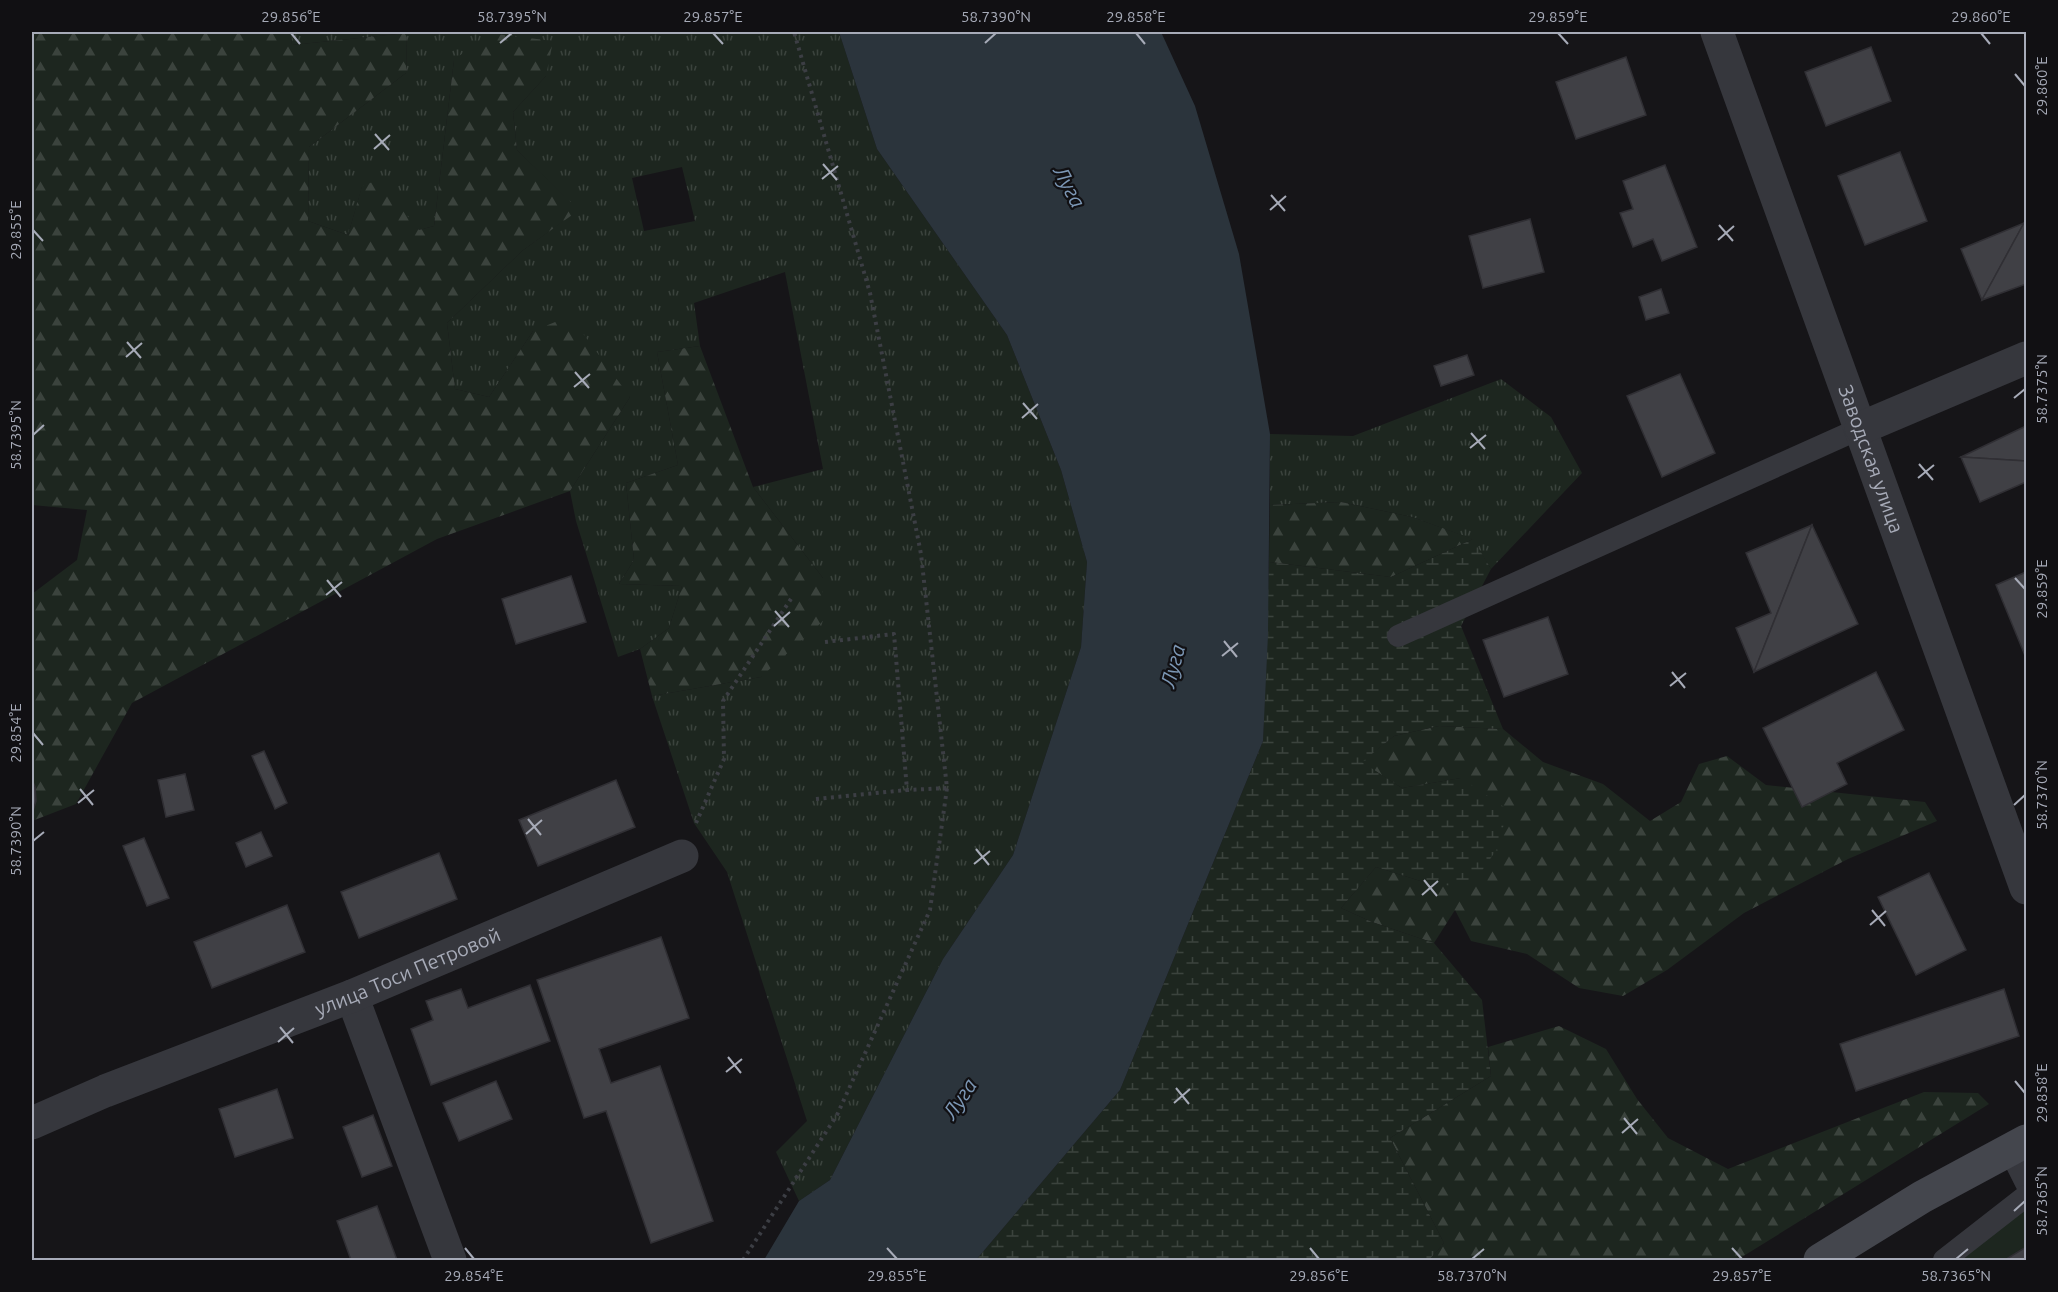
<svg xmlns="http://www.w3.org/2000/svg" width="2058" height="1292" viewBox="0 0 2058 1292" font-family="Ubuntu,sans-serif">
	<style>
		.grass { fill: url(#grass-tufts); fill-rule: evenodd }
		.forest { fill: url(#forest-firs) }
		.wetland { fill: url(#wetland-marsh) }
		.pitch { fill: #1d261f }
		.water { fill: #2b343c }
		.building { fill: #404045; stroke: #302f34; stroke-width: 1.5 }
		.lines { fill: none; stroke-linecap: round; stroke-linejoin: round }
		.path { stroke: #3c3e44; stroke-width: 4; stroke-dasharray: 3 4.5; stroke-linecap: butt }
		.service { stroke: #36373d; stroke-width: 22 }
		.minor { stroke: #36373d; stroke-width: 33 }
		.secondary { stroke: #44464d; stroke-width: 33 }
		.ticks { fill: none; stroke: #a7abb8; stroke-width: 2 }
		.labels { text-anchor: middle; stroke-width: 4.5; stroke-linejoin: round; paint-order: stroke }
		.street-label { font-size: 20px; fill: #a7abb8; stroke: #111013 }
		.water-label { font-size: 21px; font-style: italic; fill: #7c97b5; stroke: #111013 }
		.neatline { fill: none; stroke: #a7abb8; stroke-width: 2 }
		.ticks-label { font-size: 15px; text-anchor: middle; fill: #a7abb8 }
	</style>
	<defs>
		<pattern id="grass-tufts" width="24" height="20" patternUnits="userSpaceOnUse" patternTransform="scale(1.5)"><rect width="24" height="20" fill="#1d261f"/><path d="M3 7l-1-3M5 7V3M7 7l1-3M15 17l-1-3M17 17v-4M19 17l1-3" fill="none" stroke="#3b433d"/></pattern>
		<pattern id="forest-firs" width="22" height="20" patternUnits="userSpaceOnUse" patternTransform="scale(1.5)"><rect width="22" height="20" fill="#1d261f"/><path d="M5 1l3.5 6h-7zM16 11l3.5 6h-7z" fill="#3b433d"/></pattern>
		<pattern id="wetland-marsh" width="20" height="14" patternUnits="userSpaceOnUse" patternTransform="scale(1.5)"><rect width="20" height="14" fill="#1d261f"/><path d="M1 5h8M5 5V1M11 12h8M15 12V8" fill="none" stroke="#3b433d"/></pattern>
	</defs>
	<rect width="100%" height="100%" fill="#161518"/>
	<g class="grass">
		<path d="M291,32H839L877,149L1007,335L1061,470L1087,562L1081,647L1013,855L943,959L830,1180L799,1201L776,1152L807,1121L727,872L694,823L652,696L761,677L823,578L753,487L823,469L785,272L694,303L700,346L657,352L678,465L626,483L634,560L619,584L682,586L669,628L640,649L618,657L576,521L570,491L630,397L533,331L489,397L455,389L447,323L522,251L578,210L517,150L513,112L546,76L454,60L434,226L419,230L362,187L348,235L308,221L309,147L406,73L407,33L292,45ZM682,167L695,221L644,231L632,178Z"/>
		<path d="M1501,379L1551,417L1582,473L1491,569L1472,539L1412,517L1341,502L1270,505V434L1353,436Z"/>
	</g>
	<g class="forest">
		<path d="M32,32H291L292,45L407,33L406,73L309,147L308,221L348,235L362,186L378,180L419,230L434,226L454,60L489,33L553,41L546,76L513,112L517,150L579,210L522,251L447,323L455,389L489,397L533,331L570,316L630,397L570,491L437,539L132,703L76,804L32,821V594L77,560L87,510L32,505Z"/>
		<path d="M700,346L753,487L823,578L822,622L761,677L652,696L640,649L669,628L682,586L619,584L634,560L626,483L678,465L657,352Z"/>
		<path d="M1341,502L1412,517L1473,539L1391,577L1269,562L1270,505Z"/>
		<path d="M1439,726L1503,729L1543,762L1603,784L1650,821L1681,802L1699,764L1727,756L1766,785L1925,802L1937,821L1848,859L1744,913L1667,970L1623,996L1579,988L1527,954L1471,941L1455,910L1434,943L1372,922L1341,908L1376,867L1430,884L1461,778L1402,788L1361,762L1394,736Z"/>
		<path d="M1559,1026L1606,1049L1637,1099L1668,1138L1728,1169L1924,1092L1978,1093L1989,1104L1737,1260H1429L1444,1243L1390,1138L1491,1076L1488,1047Z"/>
	</g>
	<path class="wetland" d="M1473,539L1491,569L1461,626L1503,729L1439,726L1394,736L1362,762L1402,788L1461,778L1507,809L1499,846L1471,887L1430,884L1376,867L1341,908L1372,922L1434,943L1482,1000L1491,1076L1390,1138L1444,1243L1429,1260H976L1120,1090L1263,741L1269,562L1391,577Z"/>
	<path class="pitch" d="M2026,1209V1260H1929Z"/>
	<path class="water" d="M839,32H1161L1195,106L1239,254L1270,434L1268,635L1263,741L1120,1090L976,1260H764L799,1201L830,1180L943,959L1013,855L1081,647L1087,562L1061,470L1007,335L877,149Z"/>
	<g class="building">
		<path d="M1871,47L1891,101L1826,126L1805,72Z"/>
		<path d="M1626,57L1646,115L1576,139L1556,82Z"/>
		<path d="M1900,152L1927,221L1865,245L1838,176Z"/>
		<path d="M1665,165L1697,247L1662,261L1653,239L1633,247L1620,213L1633,209L1623,181Z"/>
		<path d="M1530,219L1544,272L1483,288L1469,236Z"/>
		<path d="M2024,223L1982,300L1961,249Z"/>
		<path d="M2024,223L2026,229V284L1982,300Z"/>
		<path d="M1661,289L1669,313L1646,320L1639,297Z"/>
		<path d="M1467,355L1474,375L1441,386L1434,366Z"/>
		<path d="M1680,374L1715,453L1662,477L1627,396Z"/>
		<path d="M2026,426V461L1961,457Z"/>
		<path d="M1961,457L2026,461V482L1980,502Z"/>
		<path d="M1812,525L1754,672L1736,628L1771,613L1746,553Z"/>
		<path d="M1812,525L1858,624L1754,672Z"/>
		<path d="M2026,572V658L1996,585Z"/>
		<path d="M571,576L586,622L516,644L502,599Z"/>
		<path d="M1548,617L1568,674L1504,697L1483,640Z"/>
		<path d="M1876,672L1904,730L1837,763L1847,784L1802,807L1763,728Z"/>
		<path d="M264,751L287,803L275,809L252,756Z"/>
		<path d="M185,774L194,810L166,817L158,780Z"/>
		<path d="M32,779L35,787L36,801L32,814Z"/>
		<path d="M616,780L635,827L538,866L519,820Z"/>
		<path d="M261,832L272,856L246,867L236,843Z"/>
		<path d="M144,838L169,898L147,906L123,846Z"/>
		<path d="M439,853L457,899L359,938L341,892Z"/>
		<path d="M1929,873L1966,950L1916,975L1878,897Z"/>
		<path d="M287,905L305,952L212,988L194,942Z"/>
		<path d="M661,937L689,1018L599,1049L611,1083L660,1066L713,1221L651,1243L606,1111L584,1118L537,980Z"/>
		<path d="M530,985L550,1041L431,1085L411,1029L433,1020L426,1001L461,989L468,1008Z"/>
		<path d="M2004,989L2019,1036L1856,1091L1840,1044Z"/>
		<path d="M496,1081L512,1119L459,1141L443,1103Z"/>
		<path d="M277,1089L293,1138L235,1157L219,1109Z"/>
		<path d="M373,1115L392,1166L362,1177L343,1127Z"/>
		<path d="M377,1206L397,1260H351L337,1221Z"/>
		<path d="M2026,1247V1260H2009L2008,1258Z"/>
	</g>
	<g class="lines">
		<g class="path">
			<path d="M825,642L894,634L907,790L947,788"/>
			<path d="M816,799L907,790"/>
			<path d="M696,823L724,759L723,701L793,596"/>
			<path d="M743,1260L837,1115L930,910L947,788L921,554L870,293L794,32"/>
		</g>
		<g class="service">
			<path d="M1398,636L1861,428"/>
			<path d="M2010,1151L2026,1183"/>
			<path d="M1944,1260L2026,1196"/>
		</g>
		<g class="minor">
			<path id="s1" d="M1717,32L2026,888"/>
			<path d="M1861,428L2026,358"/>
			<path d="M352,996L450,1260"/>
			<path id="s2" d="M32,1123L105,1091L352,996L682,856"/>
		</g>
		<path class="secondary" d="M1820,1260L1922,1197L2026,1141"/>
	</g>
	<path class="ticks" d="M291,33L300,44M713,33L723,44M1136,33L1145,44M1558,33L1568,44M1981,33L1990,44M500,43L512,33M985,43L996,33M2015,74L2025,86M375,134L389,150M374,149L390,135M823,164L837,180M822,179L838,166M1271,195L1285,211M1270,210L1286,196M1719,225L1733,241M33,230L43,241M1718,240L1734,226M127,342L141,358M126,357L142,343M575,372L589,388M574,387L590,374M2014,398L2025,389M1023,403L1037,419M1022,418L1038,404M1471,433L1485,449M33,435L44,425M1470,448L1486,435M1919,464L1933,480M1918,478L1934,465M2015,578L2025,589M327,580L341,597M326,595L342,582M775,611L789,627M774,626L790,612M1224,641L1237,657M1222,656L1238,643M1672,672L1685,688M1670,686L1686,673M33,733L43,745M80,789L93,805M78,803L94,790M2014,805L2025,795M528,819L541,835M526,834L542,820M33,841L44,832M976,849L989,865M974,864L990,851M1424,880L1437,896M1422,895L1438,881M1872,910L1885,926M1870,925L1886,911M280,1027L293,1043M278,1042L294,1028M728,1057L741,1073M726,1072L742,1059M2015,1081L2025,1093M1176,1088L1189,1104M1174,1103L1190,1089M1624,1118L1637,1134M1622,1133L1638,1119M2014,1211L2025,1201M465,1248L474,1259M887,1248L897,1259M1310,1248L1319,1259M1732,1248L1742,1259M1472,1259L1484,1249M1956,1259L1968,1249"/>
	<g class="labels">
		<g class="street-label">
			<text dy="7" stroke="none"><textPath href="#s1" startOffset="454">Заводская улица</textPath></text>
			<text dy="7" stroke="none"><textPath href="#s2" startOffset="405">улица Тоси Петровой</textPath></text>
		</g>
		<g class="water-label">
			<text transform="translate(1069 187) rotate(62)" y="7">Луга</text>
			<text transform="translate(1173 666) rotate(-75)" y="7">Луга</text>
			<text transform="translate(960 1099) rotate(-56)" y="7">Луга</text>
		</g>
	</g>
	<rect width="2058" height="1292" fill="none" stroke="#111013" stroke-width="66"/>
	<rect x="33" y="33" width="1992" height="1226" class="neatline"/>
	<g class="ticks-label">
		<text x="291" y="22">29.856°E</text>
		<text x="512" y="22">58.7395°N</text>
		<text x="713" y="22">29.857°E</text>
		<text x="996" y="22">58.7390°N</text>
		<text x="1136" y="22">29.858°E</text>
		<text x="1558" y="22">29.859°E</text>
		<text x="1981" y="22">29.860°E</text>
		<text transform="translate(2042 86) rotate(-90)" y="5">29.860°E</text>
		<text transform="translate(16 230) rotate(-90)" y="5">29.855°E</text>
		<text transform="translate(2042 389) rotate(-90)" y="5">58.7375°N</text>
		<text transform="translate(16 435) rotate(-90)" y="5">58.7395°N</text>
		<text transform="translate(2042 589) rotate(-90)" y="5">29.859°E</text>
		<text transform="translate(16 733) rotate(-90)" y="5">29.854°E</text>
		<text transform="translate(2042 795) rotate(-90)" y="5">58.7370°N</text>
		<text transform="translate(16 841) rotate(-90)" y="5">58.7390°N</text>
		<text transform="translate(2042 1093) rotate(-90)" y="5">29.858°E</text>
		<text transform="translate(2042 1201) rotate(-90)" y="5">58.7365°N</text>
		<text x="474" y="1281">29.854°E</text>
		<text x="897" y="1281">29.855°E</text>
		<text x="1319" y="1281">29.856°E</text>
		<text x="1472" y="1281">58.7370°N</text>
		<text x="1742" y="1281">29.857°E</text>
		<text x="1956" y="1281">58.7365°N</text>
	</g>
</svg>
